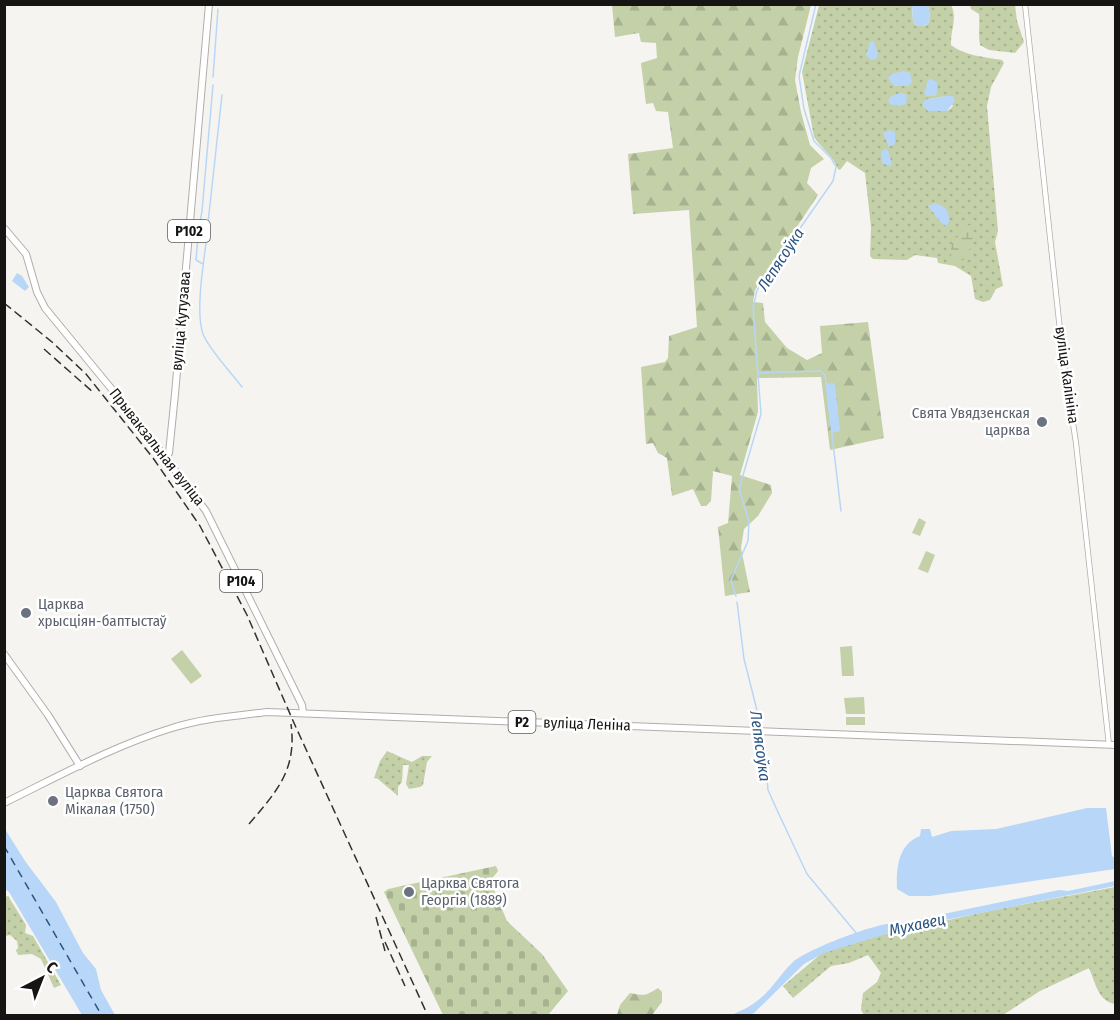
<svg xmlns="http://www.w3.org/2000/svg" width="1120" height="1020" viewBox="0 0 1120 1020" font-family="'Fira Sans Condensed',sans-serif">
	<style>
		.grass { fill: url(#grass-dots); fill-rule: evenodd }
		.forest { fill: url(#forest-firs) }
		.wetland { fill: url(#wetland-marsh) }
		.cemetery { fill: url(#cemetery-stones) }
		.pitch { fill: #c3d0a8 }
		.water { fill: #b8d7f8 }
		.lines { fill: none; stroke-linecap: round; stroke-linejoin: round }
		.stream { stroke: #b8d7f8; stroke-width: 1.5 }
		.ferry { stroke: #2a5581; stroke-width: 1.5; stroke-dasharray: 8 6; stroke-linecap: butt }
		.minor-casing { stroke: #b0aeaa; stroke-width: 6 }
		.major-casing { stroke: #b0aeaa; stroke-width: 8 }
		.minor { stroke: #fff; stroke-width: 4.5 }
		.major { stroke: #fff; stroke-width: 6 }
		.rail { stroke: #333230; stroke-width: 1.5; stroke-dasharray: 9 4.5; stroke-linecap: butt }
		.worship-dot { fill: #6b7280; stroke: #fff; stroke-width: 2 }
		.labels { text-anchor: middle; stroke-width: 5; stroke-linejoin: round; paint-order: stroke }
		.shield { fill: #fff; stroke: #5c5b5a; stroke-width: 1.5 }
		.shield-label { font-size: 14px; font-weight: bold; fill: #161514 }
		.street-label { font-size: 15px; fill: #161514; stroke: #fff }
		.worship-label { font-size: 15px; fill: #5b616d; stroke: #fff; text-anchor: start }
		.water-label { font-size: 16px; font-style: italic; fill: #2a5581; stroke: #fff }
	</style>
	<defs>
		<pattern id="grass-dots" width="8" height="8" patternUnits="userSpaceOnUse" patternTransform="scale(1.5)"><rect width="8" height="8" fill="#c3d0a8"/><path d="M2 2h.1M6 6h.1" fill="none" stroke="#a7b290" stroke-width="1.8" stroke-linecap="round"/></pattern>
		<pattern id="forest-firs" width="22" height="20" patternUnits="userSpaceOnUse" patternTransform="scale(1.5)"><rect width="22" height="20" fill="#c3d0a8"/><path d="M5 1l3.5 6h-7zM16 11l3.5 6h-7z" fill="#a7b290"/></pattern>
		<pattern id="wetland-marsh" width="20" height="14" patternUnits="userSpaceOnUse" patternTransform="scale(1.5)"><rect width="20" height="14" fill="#c3d0a8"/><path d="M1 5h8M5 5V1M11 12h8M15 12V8" fill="none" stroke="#a7b290"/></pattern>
		<pattern id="cemetery-stones" width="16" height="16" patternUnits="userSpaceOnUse" patternTransform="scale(1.5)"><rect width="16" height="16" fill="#c3d0a8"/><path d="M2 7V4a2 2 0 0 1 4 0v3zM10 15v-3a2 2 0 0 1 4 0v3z" fill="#a7b290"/></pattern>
	</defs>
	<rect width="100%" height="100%" fill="#f6f4f0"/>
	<g class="grass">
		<path d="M819,5H912L913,22L916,26H924L928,24L930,16L928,5H951C958,19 950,31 951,45C965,56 985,57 1002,60L1004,63L991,87L987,106L998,231L995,242L1003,286L996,289L990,300L983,302L975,299L971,276L955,266L938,263L937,258L915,255L907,260L873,259L870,256L871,227L865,173L847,161L840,170L838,169C833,156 822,149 814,137L802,72ZM946,96L953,106L949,110L928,111L925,100Z"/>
		<path d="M970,5H1015L1017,21L1024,42L1015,53L989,50L980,45C978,34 980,25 979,14L971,9Z"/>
		<path d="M387,751L412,762L422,756H432L427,762L423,785L420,787L409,789L406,784L409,765H403L402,782L398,787V796L378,779L374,778L380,761Z"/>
		<path d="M1115,887V1004C1098,1001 1096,984 1089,968L1040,991L1003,1015H864L861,1010L863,993L877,982L881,973L868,955L849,963L831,966L793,998L783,986L822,953L885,934L989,911Z"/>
		<path d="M8,896L26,925L25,933L33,936L61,985L54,988L41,959L32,954L18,955L16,950L18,948L17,941L10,935L5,936V897Z"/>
	</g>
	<g class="forest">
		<path d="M612,5H811L798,57L795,80L801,112L810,145L824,159L811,168L807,183L818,195L755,290L753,302L763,303L765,322L787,348L807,360L822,353L820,326L868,322L884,438L830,450L821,377L757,378L758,412L740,475L771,485L772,493L758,516L744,529L741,548L750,592L725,596L718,527L728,523L732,476L713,471L711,501L706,506H701L693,489L672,496L667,458L658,453L653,443L646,444L641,367L665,362L668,358L669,336L697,327L689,210L633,214L628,154L673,148L668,112L656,111L653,103L646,104L641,63L657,58L656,43L641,42L639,33L615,37Z"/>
		<path d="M658,988L662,992V1002L652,1015H617L620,1005L630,993C645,996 645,996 658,988Z"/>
	</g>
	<path class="wetland" d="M969,225L973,227L972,245L962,262L955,263L951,255V244L961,233L963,227Z"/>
	<path class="cemetery" d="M496,866L498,871L491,880V883L507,921L542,954L568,991L548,1015H443L384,892L388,889Z"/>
	<g class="pitch">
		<path d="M919,518L926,522L920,536L912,533Z"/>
		<path d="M926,551L935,555L928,573L918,569Z"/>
		<path d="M852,646L854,676H842L840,647Z"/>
		<path d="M182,650L202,676L191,684L171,659Z"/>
		<path d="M864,697L865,714H846L844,698Z"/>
		<rect x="846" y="717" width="19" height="8"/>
	</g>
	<g class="water">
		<path d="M912,5H928L930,16L928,24L924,26H916L913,22Z"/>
		<path d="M874,41L878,54L876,59L871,60L866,55L870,42Z"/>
		<path d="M904,71L910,73L912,82L909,86H894L888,78L891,74Z"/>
		<path d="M932,79L937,82V93L935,96H926L924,93L928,80Z"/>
		<path d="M900,93H904L907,96L906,104L898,106L890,104L888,100L891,96Z"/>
		<path d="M946,96H953L955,101L947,111H928L922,105L925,100Z"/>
		<path d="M890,130L895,132V144L889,147L883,133Z"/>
		<path d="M886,149L888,150L892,164L890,166L882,163L881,151Z"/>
		<path d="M935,203C946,207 949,210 949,221L947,226L942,224L928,206Z"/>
		<path d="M17,273L22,276L29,287L25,291L12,281Z"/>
		<path d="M833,383L835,385L840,431L832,433L826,384Z"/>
		<path d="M1087,808H1106L1112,856L1115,858V869L930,896H909L897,889C896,869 898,844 920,836L921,829H930L932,837L951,831L996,829Z"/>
		<path d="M5,829L25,861L56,902L83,953L96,969L101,990L115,1015H82L9,892L5,889Z"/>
		<path d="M1115,881V886L905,928L824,953L804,964L754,1013L750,1015H732C745,1009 756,1004 766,993C776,983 783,971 793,962C808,949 882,920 900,923L1059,890L1068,891Z"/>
	</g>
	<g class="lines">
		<g class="stream">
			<path d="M213,77L218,9"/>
			<path d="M207,232L222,95"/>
			<path d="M198,233L202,211L213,85"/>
			<path d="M207,235C204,261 195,311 203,334C210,351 231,372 242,387"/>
			<path d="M198,237L196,260L203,264"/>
			<path d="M758,373L820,371L825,375L841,511"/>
			<path d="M736,596L731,580L748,541L749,521L739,489L761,414L753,308L757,290L833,181L836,167L831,158L814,141L804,109L799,76L816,4"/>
			<path d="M737,602L744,659L762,730"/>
			<path d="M763,735L768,790L777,810L807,874L857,934"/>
		</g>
		<path class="ferry" d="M4,846L102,1016"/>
		<g class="minor-casing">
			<path id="minor" d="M1025,4L1063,358L1076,443L1109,745"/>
		</g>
		<g class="major-casing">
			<g id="major">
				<path d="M4,228L26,254L37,292L45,308L133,415L206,511L302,705L303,713"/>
				<path d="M166,457L169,453L175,394L209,4"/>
				<path d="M4,654L48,715L80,766"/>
				<path d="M4,803C59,776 113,746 172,728C203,718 235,716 267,712L1116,745"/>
			</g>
		</g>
		<use href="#minor" class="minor"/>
		<use href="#major" class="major"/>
		<g class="rail">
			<path d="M4,303L52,342L86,374L153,458L200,526L247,615L294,723L428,1016"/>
			<path d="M44,349L94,393"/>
			<path d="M249,824C277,791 297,770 291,724"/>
			<path d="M376,917L385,951"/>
			<path d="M385,942L405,986"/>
		</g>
	</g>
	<g class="worship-dot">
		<circle cx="1042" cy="422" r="6"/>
		<circle cx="26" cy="613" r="6"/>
		<circle cx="53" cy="801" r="6"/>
		<circle cx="409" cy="892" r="6"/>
	</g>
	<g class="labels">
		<g class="shield">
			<rect x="168" y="220" width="42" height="22" rx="4.5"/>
			<rect x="220" y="570" width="42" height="22" rx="4.5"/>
			<rect x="508.5" y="711" width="27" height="22" rx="4.5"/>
		</g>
		<g class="shield-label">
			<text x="189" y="236">Р102</text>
			<text x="241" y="586">Р104</text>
			<text x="522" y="727">Р2</text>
		</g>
		<g class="street-label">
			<text transform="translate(181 321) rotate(-85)" y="5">вуліца Кутузава</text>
			<text transform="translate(1067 375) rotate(82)" y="5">вуліца Калініна</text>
			<text transform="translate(157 447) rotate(52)" y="5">Прывакзальная вуліца</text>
			<text transform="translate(587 724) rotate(2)" y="5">вуліца Леніна</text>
		</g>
		<g class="worship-label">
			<text x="1030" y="418" text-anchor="end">Свята Увядзенская<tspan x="1030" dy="17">царква</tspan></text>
			<text x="38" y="609">Царква<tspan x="38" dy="17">хрысціян-баптыстаў</tspan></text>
			<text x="65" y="797">Царква Святога<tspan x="65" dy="17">Мікалая (1750)</tspan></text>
			<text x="421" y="888">Царква Святога<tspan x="421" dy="17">Георгія (1889)</tspan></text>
		</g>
		<g class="water-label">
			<text transform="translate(780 259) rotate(-57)" y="6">Лепясоўка</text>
			<text transform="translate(761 746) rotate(82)" y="6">Лепясоўка</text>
			<text transform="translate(917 924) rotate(-12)" y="6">Мухавец</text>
		</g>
	</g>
	<rect width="1120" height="1020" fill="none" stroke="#161514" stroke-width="12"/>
	<g transform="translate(42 978) rotate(42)" stroke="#ffffff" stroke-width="4.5" paint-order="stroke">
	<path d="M0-4.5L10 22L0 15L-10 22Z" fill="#161514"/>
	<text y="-9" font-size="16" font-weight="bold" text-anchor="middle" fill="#161514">С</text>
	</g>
</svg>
